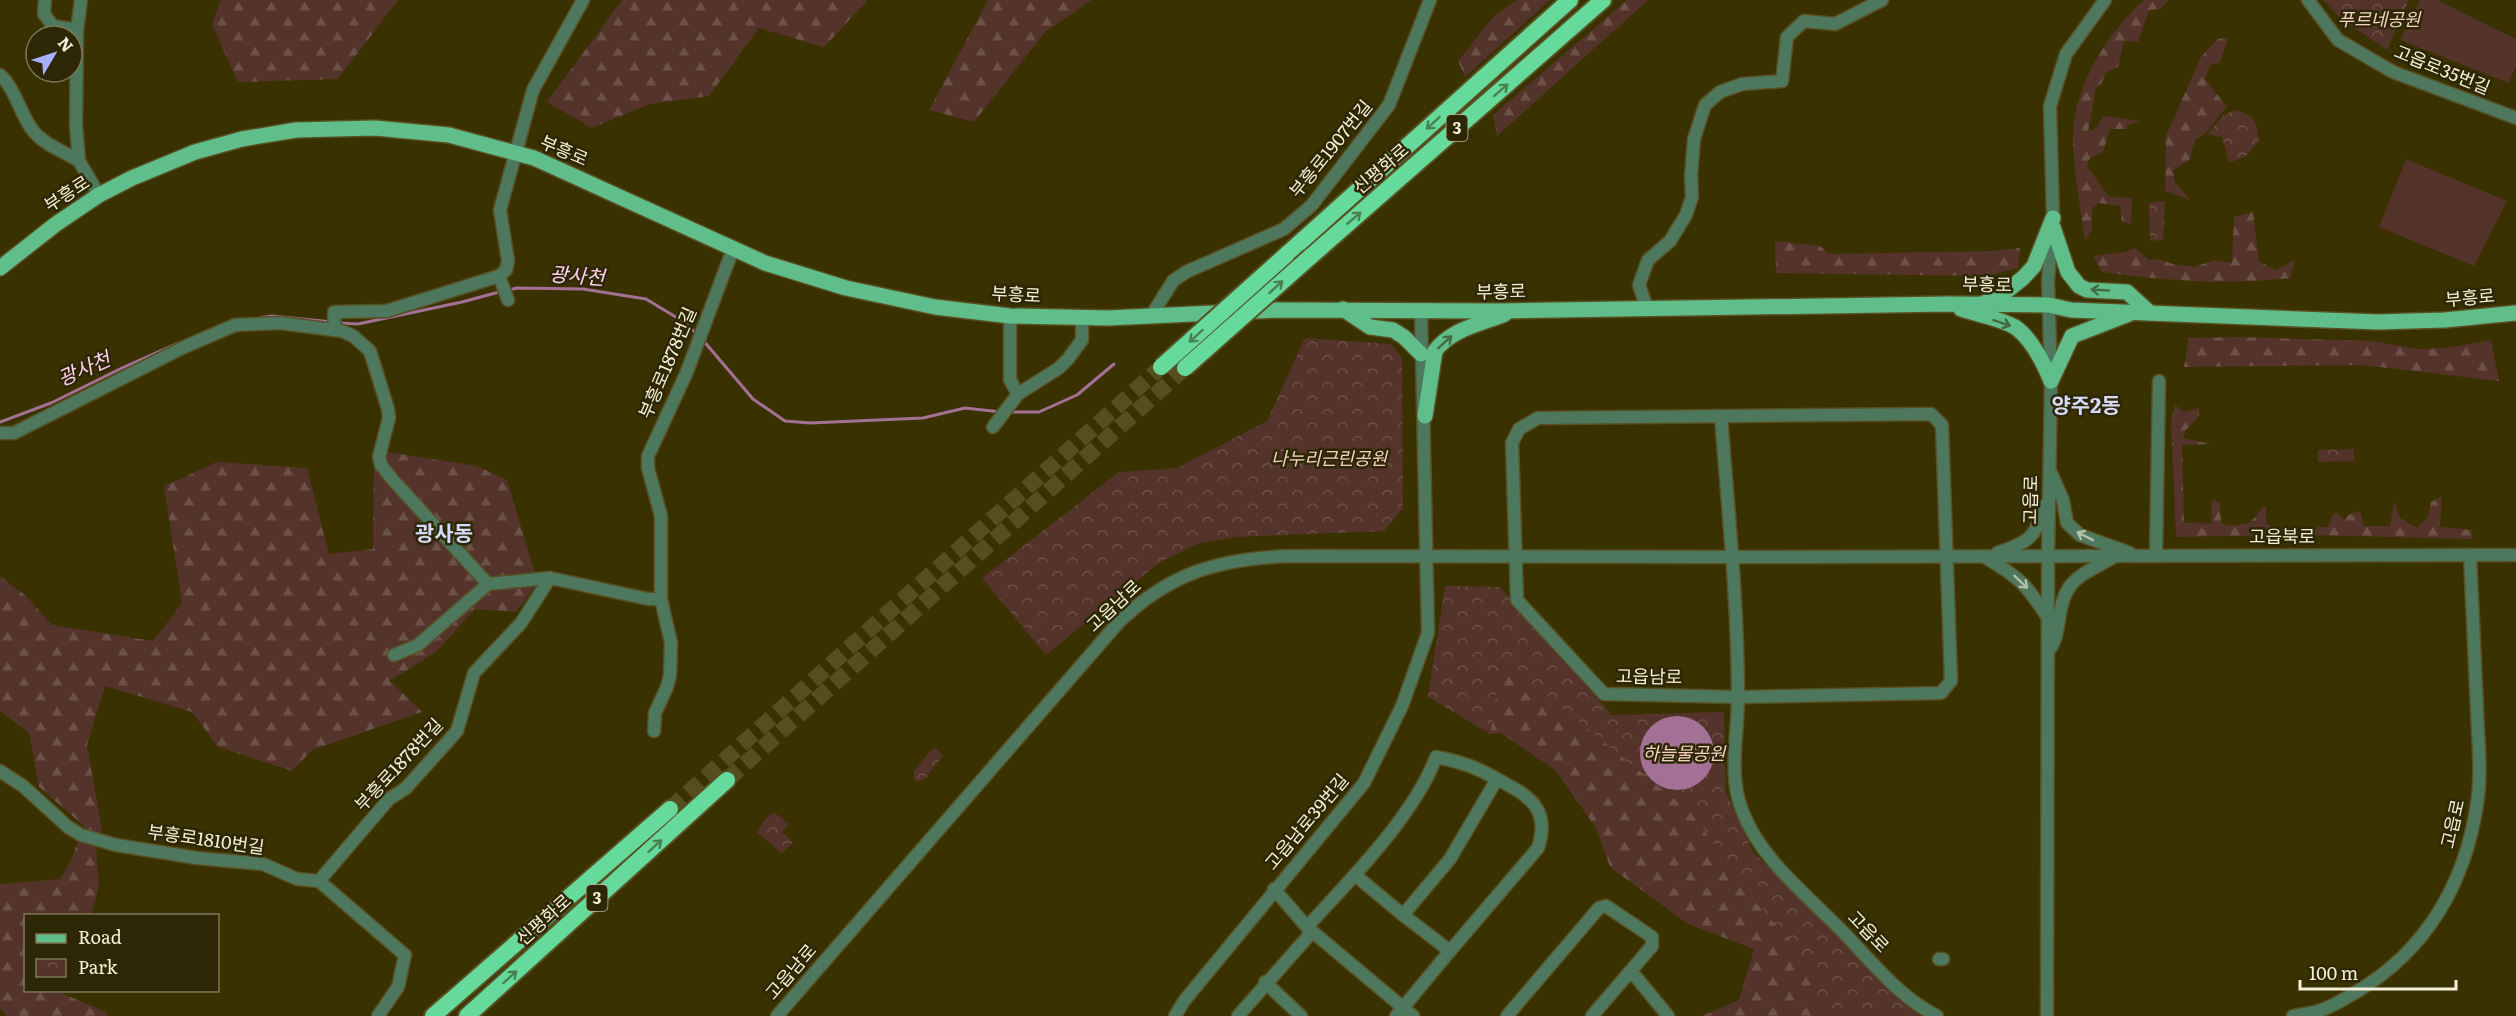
<svg xmlns="http://www.w3.org/2000/svg" width="2516" height="1016" viewBox="0 0 2516 1016" font-family="Literata,'Noto Sans KR',serif">
	<style>
		.grass { fill: #53332a }
		.forest { fill: url(#forest-firs) }
		.park { fill: url(#park-crowns) }
		.water { fill: #a37195 }
		.lines { fill: none; stroke-linecap: round; stroke-linejoin: round }
		.stream { stroke: #a37195; stroke-width: 3 }
		.highway-tunnel { stroke: #564e21; stroke-width: 16; stroke-dasharray: 16 8; stroke-linecap: butt }
		.minor-casing { stroke: #584f23; stroke-width: 15 }
		.major-casing { stroke: #584f23; stroke-width: 18 }
		.highway-casing { stroke: #584f23; stroke-width: 20 }
		.minor { stroke: #4d785e; stroke-width: 12 }
		.major { stroke: #5fbe89; stroke-width: 15 }
		.highway { stroke: #65da9a; stroke-width: 16 }
		.highway-bridge-casing { stroke: #584f23; stroke-width: 20; stroke-linecap: butt }
		.highway-bridge { stroke: #65da9a; stroke-width: 16 }
		.oneway { stroke: #4a8050 }
		.oneway2 { stroke: #446b40 }
		.oneway3 { stroke: #b1bfa7 }
		.labels { text-anchor: middle; stroke-width: 5; stroke-linejoin: round; paint-order: stroke }
		.shield { fill: #2e2705; stroke: #b9b399; stroke-width: 1.5 }
		.shield-label { font-size: 16px; font-weight: bold; fill: #f4efd8 }
		.park-label { font-size: 18px; font-style: italic; fill: #f4d0c5; stroke: #2e2705 }
		.street-label { font-size: 18px; fill: #f4efd8; stroke: #2e2705 }
		.water-label { font-size: 20px; font-style: italic; fill: #fdcfef; stroke: #2e2705 }
		.quarter-label { font-size: 21px; font-weight: bold; fill: #d4daf7; stroke: #2e2705 }
	</style>
	<defs>
		<pattern id="forest-firs" width="22" height="20" patternUnits="userSpaceOnUse" patternTransform="scale(1.5)"><rect width="22" height="20" fill="#53332a"/><path d="M5 1l3.5 6h-7zM16 11l3.5 6h-7z" fill="#6c5148"/></pattern>
		<pattern id="park-crowns" width="20" height="18" patternUnits="userSpaceOnUse" patternTransform="scale(1.5)"><rect width="20" height="18" fill="#53332a"/><path d="M2 6a3 3 0 1 1 6 0M12 15a3 3 0 1 1 6 0" fill="none" stroke="#6c5148"/></pattern>
	</defs>
	<rect width="100%" height="100%" fill="#3a3101"/>
	<g class="grass">
		<path d="M2420,0H2437L2516,39V66L2509,83L2400,40Z"/>
		<path d="M2406,159L2507,201L2474,266L2379,227Z"/>
	</g>
	<g class="forest">
		<path d="M221,0H398L338,79L238,82L212,24Z"/>
		<path d="M622,0H868L824,47L759,28L709,96L650,104L592,128L547,102Z"/>
		<path d="M988,0H1092L1046,31L974,122L929,110Z"/>
		<path d="M1517,0H1550L1465,77L1458,61L1494,16Z"/>
		<path d="M1627,0H1648L1497,136L1493,115Z"/>
		<path d="M2144,0H2169L2161,9L2149,10L2138,42L2124,41L2118,67L2105,73L2102,83L2096,88L2088,132L2097,127L2103,116L2141,121L2126,125L2128,129H2110L2103,152L2089,159L2087,166L2109,197L2132,198L2131,224L2122,222L2120,206L2099,203L2092,208V229L2085,240C2080,205 2073,170 2073,135C2074,86 2108,32 2144,0Z"/>
		<path d="M2228,38L2220,62L2210,65L2205,79L2227,107C2215,118 2210,133 2195,140L2190,159L2173,171L2175,182L2190,200L2165,191L2166,136L2201,57L2218,39Z"/>
		<path d="M2253,212L2259,261L2275,270L2295,260L2290,278C2228,285 2164,281 2102,272L2093,256L2125,252L2135,248L2149,260L2158,259L2173,264L2194,267L2216,260L2232,263L2234,217Z"/>
		<path d="M1775,241L1820,246L1829,254L1992,251L2020,248L2018,268L1987,276L1776,273Z"/>
		<path d="M2236,337L2373,341L2418,349L2448,348L2491,340L2499,381L2363,365L2184,367L2189,338Z"/>
		<path d="M2175,405L2184,412L2199,408V416L2185,431L2183,438L2211,444L2182,445L2184,522L2211,524L2212,500L2220,502L2221,523L2229,526L2250,523L2263,507L2266,506V524L2284,529L2282,535L2176,537L2171,421Z"/>
		<path d="M374,450L477,466L507,480L538,583L516,612L475,609L437,651L390,681L422,712L312,750L292,771L218,747L192,712L105,686L87,745L102,830L96,848L99,886L91,915L26,916V990L57,991L108,1013L107,1016H6L0,1008V884L60,879L70,862L84,826L39,787L29,733L0,711V576L26,596L52,625L153,641L182,603L164,486L217,462L307,468L329,554L373,549Z"/>
		<path d="M2442,496L2440,527L2472,530L2473,539L2311,535L2313,527H2328L2333,514L2338,513L2344,520L2348,515L2360,511L2364,526H2390L2394,501L2400,518L2417,528L2428,517L2431,502Z"/>
		<path d="M1502,658L1695,816L1742,887L1820,973L1811,1016H1702L1739,1000L1754,949L1688,924L1610,867L1596,828L1556,771L1501,733L1490,734Z"/>
	</g>
	<g class="park">
		<path d="M2323,0H2409L2387,50L2340,18Z"/>
		<path d="M2234,110C2256,115 2256,121 2259,141L2246,156L2229,163L2222,137L2207,134L2223,116Z"/>
		<path d="M2165,201L2163,240L2150,241L2149,203Z"/>
		<path d="M1305,338L1391,344L1402,358L1403,508L1384,531L1236,537L1200,543L1160,562L1046,655L982,578L1119,472L1177,468L1267,421Z"/>
		<path d="M2354,449V461L2318,462V450Z"/>
		<path d="M1445,586L1500,587L1612,715L1724,712L1726,792L1753,852L1920,1016H1811L1820,973L1742,887L1695,816L1502,659L1490,734L1428,697Z"/>
		<path d="M935,748L943,756L925,779L920,781L914,780V771L931,750Z"/>
		<path d="M775,813L789,824L782,832L793,842L782,853L756,832L770,814Z"/>
	</g>
	<circle class="water" cx="1677" cy="753" r="37"/>
	<g class="lines">
		<g class="stream">
			<path d="M509,290L517,288L583,289L646,299L684,322L697,334"/>
			<path d="M259,318L272,316L332,322"/>
			<path d="M339,323L358,324L462,302L503,291"/>
			<path d="M702,339L753,399L785,421L810,423L923,418L965,408L1001,412"/>
			<path d="M1011,412H1039L1077,395L1114,364"/>
			<path d="M0,422L51,403L122,368L178,343"/>
		</g>
		<g class="highway-tunnel">
			<path d="M727,780L1185,368"/>
			<path d="M670,809L1161,367"/>
		</g>
		<g class="minor-casing">
			<g id="minor">
				<path d="M45,0L44,14L53,26L77,30"/>
				<path d="M81,0L77,30L76,126L79,161L99,195"/>
				<path d="M2308,0L2338,40L2393,72L2516,118"/>
				<path d="M0,75C16,89 20,115 34,132C45,145 65,152 79,161"/>
				<path d="M499,276L508,300"/>
				<path d="M1647,308L1639,285L1648,260L1670,241L1686,215L1692,197L1691,176L1694,139L1705,105L1720,92L1742,84L1782,81L1787,37L1804,21L1835,24L1882,0"/>
				<path d="M1010,316V380L1018,394"/>
				<path d="M1151,316L1173,281L1186,272L1284,229L1312,205L1389,105L1430,0"/>
				<path d="M335,330L334,312L387,311L499,276L506,270L508,261L500,210L533,90L583,0"/>
				<path d="M1931,414L1942,425L1951,681L1941,693L1738,697L1604,694L1517,600L1512,443L1519,429L1538,418Z"/>
				<path d="M1721,416C1728,509 1738,604 1738,697C1738,734 1728,775 1742,810C1759,858 1808,896 1843,932C1871,961 1900,998 1937,1016"/>
				<path d="M993,427L1018,394L1059,368L1068,359L1082,340V317"/>
				<path d="M0,433H14L182,348L235,325L280,323L342,331L353,336L370,351L388,409L389,418L379,457L381,465L393,480L488,584L550,578L648,599H661"/>
				<path d="M2051,473L2063,500L2067,523L2080,535L2130,553"/>
				<path d="M1997,553C2026,543 2038,538 2043,506"/>
				<path d="M2156,556L2159,381"/>
				<path d="M1985,557C2020,578 2026,584 2048,618"/>
				<path d="M2049,650C2057,640 2057,631 2059,619C2064,579 2080,576 2112,558"/>
				<path d="M394,655L418,645L488,584"/>
				<path d="M654,731L655,713L667,687L670,675L671,643L661,599V516L648,468V456L686,374L733,249"/>
				<path d="M0,771L23,786L68,827L81,835L116,845L197,858L263,864L297,879L319,881L405,955L398,987L378,1016"/>
				<path d="M319,881L389,799L406,788L457,731L474,673L521,623L550,578"/>
				<path d="M1274,889L1307,927L1413,1016"/>
				<path d="M1403,915L1450,951L1538,848C1551,808 1529,796 1497,779"/>
				<path d="M1307,927C1348,882 1415,815 1436,757C1459,761 1477,767 1497,779L1450,859L1403,915L1355,875"/>
				<path d="M1939,959H1943"/>
				<path d="M1629,973L1636,977L1668,1016"/>
				<path d="M1265,982L1301,1016"/>
				<path d="M777,1016L1118,623C1169,573 1218,559 1288,556L1731,557L2516,555"/>
				<path d="M1175,1016L1184,1001L1364,783L1402,706L1428,633L1421,311"/>
				<path d="M1238,1016L1312,932"/>
				<path d="M1396,1016L1450,951"/>
				<path d="M1507,1016L1599,908L1606,906L1652,937V946L1592,1016"/>
				<path d="M2047,1016L2048,557L2051,381L2048,281L2053,218L2050,106L2066,54L2105,0"/>
				<path d="M2293,1016C2303,1014 2315,1013 2324,1009C2335,1005 2346,998 2356,992C2426,951 2465,884 2477,804C2482,773 2478,741 2477,709C2475,658 2472,606 2470,555"/>
			</g>
		</g>
		<g class="major-casing">
			<g id="major">
				<path d="M2053,227L2068,272L2079,286L2087,290L2127,292L2150,313"/>
				<path d="M0,268L56,224L99,195L132,178L195,152L242,139L296,130L375,128L449,135L534,158L765,263L846,288L935,307L1010,316L1108,318L1278,310L1499,311L1947,304L2049,305L2071,310L2378,322L2445,320L2516,313"/>
				<path d="M1982,304L2004,293L2023,278L2034,266L2053,218"/>
				<path d="M1343,309L1370,327L1393,330L1404,337L1421,354"/>
				<path d="M1961,309C1978,315 2000,318 2015,327C2031,338 2044,364 2051,381"/>
				<path d="M2051,381L2072,336L2129,314"/>
				<path d="M1425,416L1435,351C1451,329 1481,324 1505,314"/>
			</g>
		</g>
		<g class="highway-casing">
			<g id="highway">
				<path d="M1286,255L1570,0"/>
				<path d="M1310,257L1603,0"/>
				<path d="M433,1016L670,809"/>
				<path d="M467,1016L727,780"/>
			</g>
		</g>
		<use href="#minor" class="minor"/>
		<use href="#major" class="major"/>
		<use href="#highway" class="highway"/>
		<g class="highway-bridge-casing">
			<g id="highway-bridge">
				<path d="M1161,367L1286,255"/>
				<path d="M1185,368L1310,257"/>
			</g>
		</g>
		<use href="#highway-bridge" class="highway-bridge"/>
	</g>
	<defs><path id="oneway-shaft" d="M-6 0H5M1.5-3L5.5 0L1.5 3" fill="none" stroke-width="1.6" stroke-linecap="round" stroke-linejoin="round" transform="scale(1.5)"/></defs>
	<g class="oneway">
		<use href="#oneway-shaft" transform="translate(1501 90) rotate(-41)"/>
		<use href="#oneway-shaft" transform="translate(1433 123) rotate(138)"/>
		<use href="#oneway-shaft" transform="translate(1354 218) rotate(-41)"/>
		<use href="#oneway-shaft" transform="translate(1276 287) rotate(-42)"/>
		<use href="#oneway-shaft" transform="translate(1196 336) rotate(138)"/>
		<use href="#oneway-shaft" transform="translate(655 846) rotate(-42)"/>
		<use href="#oneway-shaft" transform="translate(510 977) rotate(-42)"/>
	</g>
	<g class="oneway2">
		<use href="#oneway-shaft" transform="translate(2100 290) rotate(-177)"/>
		<use href="#oneway-shaft" transform="translate(2002 323) rotate(19)"/>
		<use href="#oneway-shaft" transform="translate(1445 342) rotate(-42)"/>
	</g>
	<g class="oneway3">
		<use href="#oneway-shaft" transform="translate(2085 536) rotate(-153)"/>
		<use href="#oneway-shaft" transform="translate(2021 582) rotate(43)"/>
	</g>
	<g class="labels">
		<g class="shield">
			<rect x="1446.5" y="115" width="21" height="26" rx="4.5"/>
			<rect x="586.5" y="885" width="21" height="26" rx="4.5"/>
		</g>
		<g class="shield-label">
			<text x="1457" y="134">3</text>
			<text x="597" y="904">3</text>
		</g>
		<g class="park-label">
			<text x="2379" y="26">푸르네공원</text>
			<text x="1329" y="465">나누리근린공원</text>
			<text x="1684" y="760">하늘물공원</text>
		</g>
		<g class="street-label">
			<text transform="translate(2442 70) rotate(22)" y="6">고읍로35번길</text>
			<text transform="translate(1331 149) rotate(-51)" y="6">부흥로1907번길</text>
			<text transform="translate(564 151) rotate(23)" y="6">부흥로</text>
			<text transform="translate(1381 169) rotate(-41)" y="6">신평화로</text>
			<text transform="translate(67 194) rotate(-33)" y="6">부흥로</text>
			<text transform="translate(1987 285) rotate(1)" y="6">부흥로</text>
			<text transform="translate(1501 292) rotate(-1)" y="6">부흥로</text>
			<text transform="translate(1016 295) rotate(3)" y="6">부흥로</text>
			<text transform="translate(2470 298) rotate(-5)" y="6">부흥로</text>
			<text transform="translate(668 363) rotate(-67)" y="6">부흥로1878번길</text>
			<text transform="translate(2031 500) rotate(-89)" y="6">고읍로</text>
			<text x="2282" y="543">고읍북로</text>
			<text transform="translate(1114 606) rotate(-43)" y="6">고읍남로</text>
			<text transform="translate(1649 677) rotate(1)" y="6">고읍남로</text>
			<text transform="translate(399 765) rotate(-47)" y="6">부흥로1878번길</text>
			<text transform="translate(1307 822) rotate(-50)" y="6">고읍남로39번길</text>
			<text transform="translate(2453 824) rotate(-77)" y="6">고읍로</text>
			<text transform="translate(206 840) rotate(8)" y="6">부흥로1810번길</text>
			<text transform="translate(544 920) rotate(-42)" y="6">신평화로</text>
			<text transform="translate(1868 932) rotate(46)" y="6">고읍로</text>
			<text transform="translate(791 972) rotate(-49)" y="6">고읍남로</text>
		</g>
		<g class="water-label">
			<text transform="translate(577 276) rotate(4)" y="7">광사천</text>
			<text transform="translate(84 369) rotate(-24)" y="7">광사천</text>
		</g>
		<g class="quarter-label">
			<text x="2086" y="413">양주2동</text>
			<text x="444" y="541">광사동</text>
		</g>
	</g>
	<rect x="24" y="914" width="195" height="78" fill="#2e2705" stroke="#7d7759" stroke-width="1.5"/>
	<rect x="36" y="934" width="30" height="9" fill="#5fbe89" stroke="#7d7759" stroke-width="1.5"/>
	<text x="78" y="944" font-size="18" fill="#f4efd8">Road</text>
	<rect x="36" y="959" width="30" height="18" fill="url(#park-crowns)" stroke="#7d7759" stroke-width="1.5"/>
	<text x="78" y="974" font-size="18" fill="#f4efd8">Park</text>
	<g transform="translate(54 54) rotate(51)"><circle r="28" fill="#2e2705" stroke="#7d7759" stroke-width="1.5"/>
	<path d="M0-4.5L10 22L0 15L-10 22Z" fill="#a6b1fc"/>
	<text y="-9" font-size="16" font-weight="bold" text-anchor="middle" fill="#f4efd8">N</text>
	</g>
	<path d="M2300 980v9h156v-9" fill="none" stroke="#f4efd8" stroke-width="3"/>
	<text x="2309" y="980" font-size="18" fill="#f4efd8" stroke="#2e2705" stroke-width="4.5" paint-order="stroke">100 m</text>
</svg>
